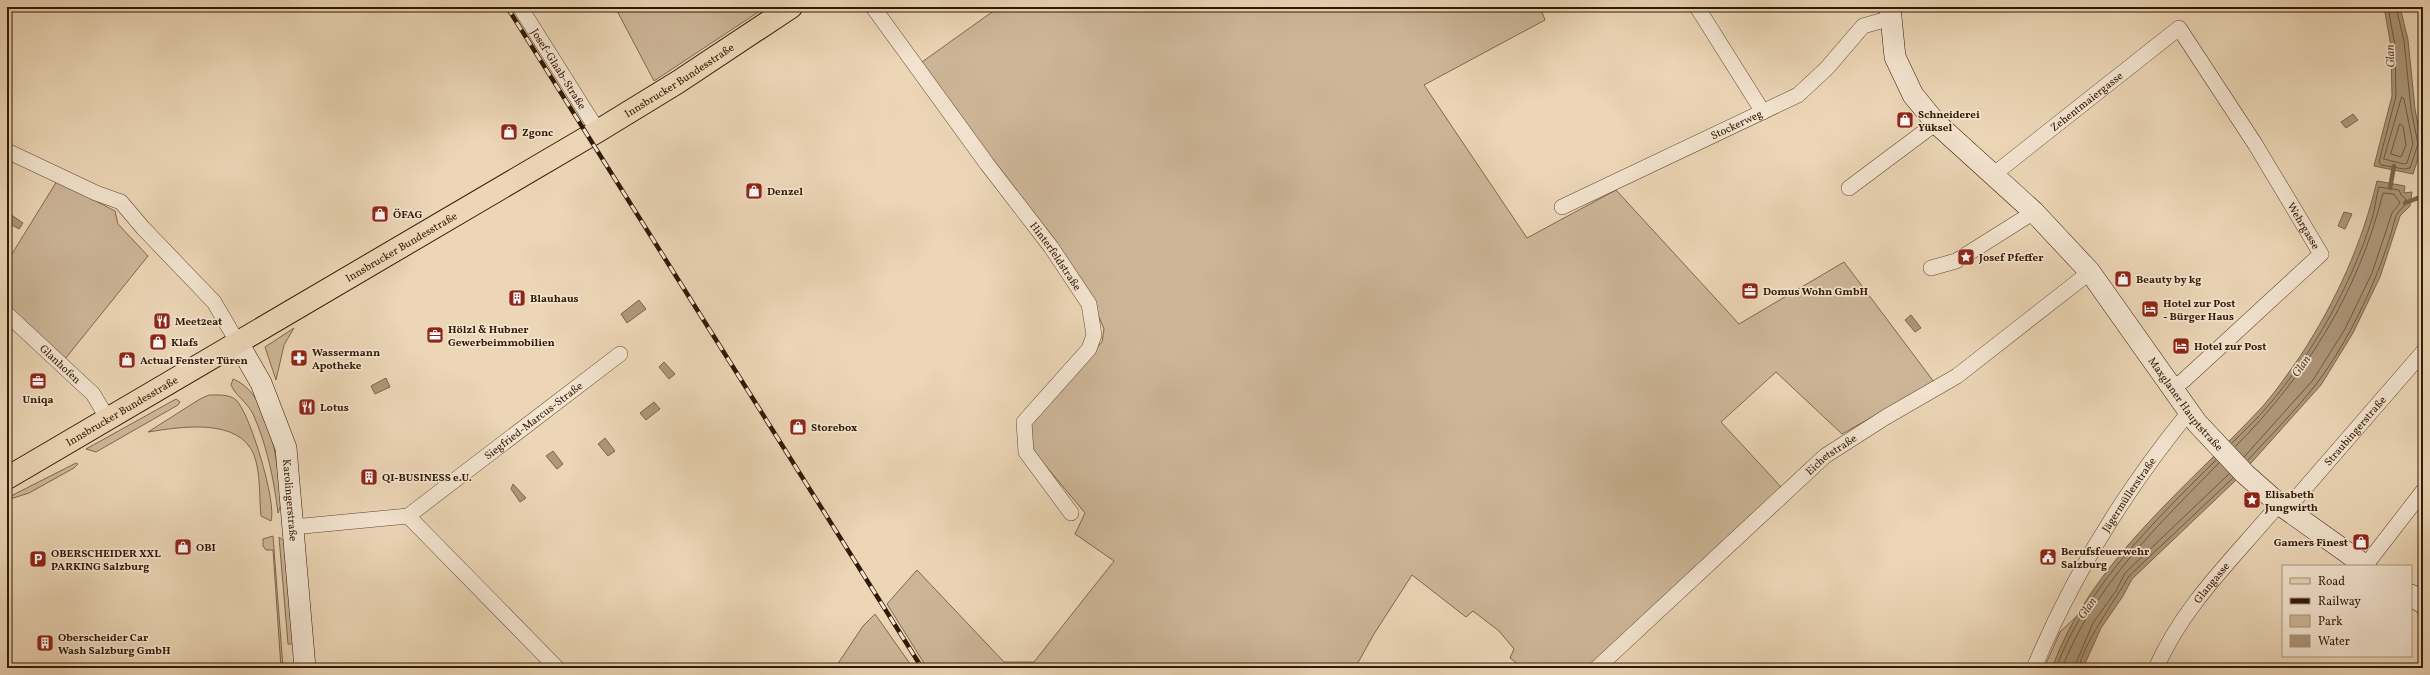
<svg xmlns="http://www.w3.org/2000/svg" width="2430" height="675" viewBox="0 0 2430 675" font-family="Vollkorn,serif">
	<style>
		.green { fill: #cdb698; stroke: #80684e }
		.water { fill: #ad9679; stroke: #7c644a }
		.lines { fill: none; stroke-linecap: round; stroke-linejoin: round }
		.shore { stroke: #70583e; stroke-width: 1 }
		.stream { stroke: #7c644a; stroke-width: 4.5 }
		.street-casing { stroke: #614830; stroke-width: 16 }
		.secondary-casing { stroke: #331904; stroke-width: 22 }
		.primary-casing { stroke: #331904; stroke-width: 24 }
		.street { stroke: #f3e4d0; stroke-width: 15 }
		.secondary { stroke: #f3e4d0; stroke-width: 21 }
		.primary { stroke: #ecd6b6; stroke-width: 22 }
		.rail-casing { stroke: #331904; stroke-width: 4.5 }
		.rail { stroke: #f3e4d0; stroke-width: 3; stroke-dasharray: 9; stroke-linecap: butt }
		.labels { text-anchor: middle; stroke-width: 3.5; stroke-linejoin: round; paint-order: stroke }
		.street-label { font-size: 11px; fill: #331904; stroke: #f3e4d0 }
		.poi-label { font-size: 11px; font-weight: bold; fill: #331904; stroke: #f3e4d0; text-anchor: start }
		.water-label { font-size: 12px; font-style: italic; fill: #5e452d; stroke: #f3e4d0 }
	</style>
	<rect width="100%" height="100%" fill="#ecd6b6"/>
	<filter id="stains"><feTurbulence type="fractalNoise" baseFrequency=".005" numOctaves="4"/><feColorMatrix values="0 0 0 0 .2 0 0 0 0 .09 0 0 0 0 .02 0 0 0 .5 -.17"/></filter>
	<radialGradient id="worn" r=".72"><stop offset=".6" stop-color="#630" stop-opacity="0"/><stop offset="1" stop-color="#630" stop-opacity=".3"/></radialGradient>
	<g class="green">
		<path d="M615,7H766L654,81Z"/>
		<path d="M999,7H1540L1545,20L1424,85L1527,238L1616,190L1739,324L1844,262L1934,382L1842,434L1776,372L1721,422L1782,488L1590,668H1523L1510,658L1514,649L1499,631L1473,611L1466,617L1412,575L1374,634L1355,668H927L887,604L917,570L1004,662H1034L1114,561L1075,534L1085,513L1030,447L1029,431L1034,417L1102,342L1104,329L1093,303L915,67Z"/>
		<path d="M57,181L115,211L118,224L148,256L65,359L7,310V262Z"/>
		<path d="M294,328L284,345L276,380L265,347Z"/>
		<path d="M233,379C267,392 276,451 279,482C280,493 283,503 278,513C274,480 267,445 253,414C247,402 235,395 231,385Z"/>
		<path d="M209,395C218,395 229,394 236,400C250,413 277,503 271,521L261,516C259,497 261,474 254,455C239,417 180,427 148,432L200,399Z"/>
		<path d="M176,399L180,402L178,405L96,452L86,449Z"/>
		<path d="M76,463L78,464L74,468L29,493L7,500V498Z"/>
		<path d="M273,536L283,668H281L273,550H266L263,546V539Z"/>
		<path d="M279,537L284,541L293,644H288Z"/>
		<path d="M875,614L913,668H835L863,626Z"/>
		<path d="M2077,616L2067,634L2052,668H2044L2060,632Z"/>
	</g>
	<g class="water">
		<path d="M2384,7H2400L2408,40L2415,109L2422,146L2413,174L2374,166L2392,96L2391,46Z"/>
		<path d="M2353,114L2358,120L2346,128L2341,122Z"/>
		<path d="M2377,181L2405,186L2404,193L2412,192L2410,206L2400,216L2380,277L2353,333L2321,385L2234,482L2132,579L2123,596L2101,628L2083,668H2052C2091,561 2188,487 2263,406C2277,390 2289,372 2301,355C2336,301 2362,244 2377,181Z"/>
		<path d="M2344,212L2352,214L2345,229L2338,226Z"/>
		<path d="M10,214L23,223L19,229L7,222Z"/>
		<path d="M639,300L646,309L627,323L621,314Z"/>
		<path d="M1911,315L1921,328L1915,332L1905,320Z"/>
		<path d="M664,362L675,374L669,379L659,367Z"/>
		<path d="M386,378L390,387L375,394L371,386Z"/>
		<path d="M654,402L660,409L646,420L640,413Z"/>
		<path d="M605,438L615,451L608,456L598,444Z"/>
		<path d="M553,451L563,464L557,469L546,456Z"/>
		<path d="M513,484L526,498L520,502L511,489Z"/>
	</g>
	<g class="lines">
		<g class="shore">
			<path d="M2388,7L2395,46L2396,96L2379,162L2381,165L2404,169L2410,168L2418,144L2411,109L2404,41L2396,7"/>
			<path d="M2402,97L2404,99L2413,144L2407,163L2404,164L2384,159Z"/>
			<path d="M2400,124L2403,126L2406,145L2401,157L2391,154Z"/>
			<path d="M2232,443C2244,431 2257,419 2268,406C2313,353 2351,286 2372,219C2375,209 2376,197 2379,187L2399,190L2401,195L2406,199C2406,208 2397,210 2395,219C2382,271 2350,340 2317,383C2296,410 2271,435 2248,460"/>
			<path d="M2235,447C2307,374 2358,293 2383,193L2394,194L2400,203L2392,213L2372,273L2345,329L2313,380L2244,457"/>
			<path d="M2056,668C2087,585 2155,521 2216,460"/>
			<path d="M2062,668C2093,587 2159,524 2219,463"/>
			<path d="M2074,668L2093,623L2116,591L2125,573L2229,474"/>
			<path d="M2079,668C2082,645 2116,599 2129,576L2233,478"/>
		</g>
		<g class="stream">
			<path d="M2390,188L2394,166"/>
			<path d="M2405,203L2423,196"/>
		</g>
		<g class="street-casing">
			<g id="street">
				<path id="s1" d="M520,7L598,131"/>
				<path id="s2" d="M873,7L987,164L1051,247L1089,304L1094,335L1089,349L1024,422L1026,452L1071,513"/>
				<path d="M1697,7L1763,112"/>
				<path d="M7,151L96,193L121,202L143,228L214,302L238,343"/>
				<path id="s3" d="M1993,175L2179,28L2255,144L2321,254L2183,381L2172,388"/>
				<path d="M1849,188L1936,123"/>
				<path id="s4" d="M1562,207L1798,95L1827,68L1863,26L1891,18"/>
				<path d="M1931,268L1956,261L2034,212"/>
				<path id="s5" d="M7,314L93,394L108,419"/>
				<path id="s6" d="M2286,510L2423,352"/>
				<path d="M408,516L557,668"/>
				<path id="s7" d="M293,527L408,516L620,354"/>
				<path d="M2365,566L2423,491"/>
				<path id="s8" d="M1597,668L1825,456L1886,417L1957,376L2090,272"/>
				<path id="s9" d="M2034,668C2072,577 2126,489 2189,412"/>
				<path id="s10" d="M2156,668C2184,604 2235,557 2279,504"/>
			</g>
		</g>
		<g class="secondary-casing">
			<g id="secondary">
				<path id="s11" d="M1890,7L1895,57L1913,95L1936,123L2034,212L2090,272L2197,423L2245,474L2279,504L2366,566"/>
				<path id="s12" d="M238,343L261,383L286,448L305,668"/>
				<path d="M2411,595L2423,603"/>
			</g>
		</g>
		<g class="primary-casing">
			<g id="primary">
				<path id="s13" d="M7,478L598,131L678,82L791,7"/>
			</g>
		</g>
		<use href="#street" class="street"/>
		<use href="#secondary" class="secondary"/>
		<use href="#primary" class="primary"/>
		<g class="rail-casing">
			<g id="rail">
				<path d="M507,7L922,668"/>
				<path d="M533,667L534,668"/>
			</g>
		</g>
		<use href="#rail" class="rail"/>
	</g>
	<defs>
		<g id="shop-square" transform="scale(0.9)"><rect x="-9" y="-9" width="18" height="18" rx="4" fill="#8f2418" stroke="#f3e4d0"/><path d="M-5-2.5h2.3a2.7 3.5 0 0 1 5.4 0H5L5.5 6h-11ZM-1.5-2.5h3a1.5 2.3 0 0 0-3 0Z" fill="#fff"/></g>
		<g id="sight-square" transform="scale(0.9)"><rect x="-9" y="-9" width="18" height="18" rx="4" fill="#8f2418" stroke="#f3e4d0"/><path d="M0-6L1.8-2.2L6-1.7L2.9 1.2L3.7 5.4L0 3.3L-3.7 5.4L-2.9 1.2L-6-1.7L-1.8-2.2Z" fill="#fff"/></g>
		<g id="office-square" transform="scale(0.9)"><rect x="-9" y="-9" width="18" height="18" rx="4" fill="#8f2418" stroke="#f3e4d0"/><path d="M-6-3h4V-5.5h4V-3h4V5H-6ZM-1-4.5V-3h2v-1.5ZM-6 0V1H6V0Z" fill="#fff"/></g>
		<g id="building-square" transform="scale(0.9)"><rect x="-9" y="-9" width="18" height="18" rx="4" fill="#8f2418" stroke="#f3e4d0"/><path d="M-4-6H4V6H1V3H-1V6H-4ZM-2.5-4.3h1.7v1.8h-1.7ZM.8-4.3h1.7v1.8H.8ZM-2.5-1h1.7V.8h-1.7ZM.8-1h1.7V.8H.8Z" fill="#fff"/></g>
		<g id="hotel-square" transform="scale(0.9)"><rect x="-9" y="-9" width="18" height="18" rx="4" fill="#8f2418" stroke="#f3e4d0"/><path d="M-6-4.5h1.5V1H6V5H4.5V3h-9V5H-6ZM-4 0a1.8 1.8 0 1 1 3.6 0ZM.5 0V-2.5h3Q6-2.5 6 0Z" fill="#fff"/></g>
		<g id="restaurant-square" transform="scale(0.9)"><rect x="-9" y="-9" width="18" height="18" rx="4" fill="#8f2418" stroke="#f3e4d0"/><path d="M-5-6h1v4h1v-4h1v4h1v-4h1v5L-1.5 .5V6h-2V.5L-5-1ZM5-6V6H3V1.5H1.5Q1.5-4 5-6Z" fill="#fff"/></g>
		<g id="pharmacy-square" transform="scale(0.9)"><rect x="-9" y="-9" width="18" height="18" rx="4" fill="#8f2418" stroke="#f3e4d0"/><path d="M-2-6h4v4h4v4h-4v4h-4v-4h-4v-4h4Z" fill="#fff"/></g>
		<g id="civic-square" transform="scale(0.9)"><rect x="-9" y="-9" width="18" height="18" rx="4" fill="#8f2418" stroke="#f3e4d0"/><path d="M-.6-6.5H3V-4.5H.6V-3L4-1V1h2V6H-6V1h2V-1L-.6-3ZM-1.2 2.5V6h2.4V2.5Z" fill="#fff"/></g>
		<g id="parking-square" transform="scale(0.9)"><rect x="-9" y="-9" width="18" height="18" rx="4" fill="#8f2418" stroke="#f3e4d0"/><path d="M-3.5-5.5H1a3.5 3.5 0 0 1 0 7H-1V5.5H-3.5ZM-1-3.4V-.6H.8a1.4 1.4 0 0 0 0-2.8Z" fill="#fff"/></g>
	</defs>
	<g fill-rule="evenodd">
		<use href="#shop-square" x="1905" y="120"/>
		<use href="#shop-square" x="509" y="132"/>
		<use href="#shop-square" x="754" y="191"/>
		<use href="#shop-square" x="380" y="214"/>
		<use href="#sight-square" x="1966" y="257"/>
		<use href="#shop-square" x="2123" y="279"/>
		<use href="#office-square" x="1750" y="291"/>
		<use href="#building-square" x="517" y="298"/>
		<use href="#hotel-square" x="2150" y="309"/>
		<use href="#restaurant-square" x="162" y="321"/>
		<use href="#office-square" x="435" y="335"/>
		<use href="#shop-square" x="158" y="342"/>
		<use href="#hotel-square" x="2181" y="346"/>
		<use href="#pharmacy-square" x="299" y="358"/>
		<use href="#shop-square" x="127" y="360"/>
		<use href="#office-square" x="38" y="381"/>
		<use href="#restaurant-square" x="307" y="407"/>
		<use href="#shop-square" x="798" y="427"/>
		<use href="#building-square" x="369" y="477"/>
		<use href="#sight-square" x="2252" y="500"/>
		<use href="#shop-square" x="2361" y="542"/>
		<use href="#shop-square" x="183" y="547"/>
		<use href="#civic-square" x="2048" y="557"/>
		<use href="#parking-square" x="38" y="559"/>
		<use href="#building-square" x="45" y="643"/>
	</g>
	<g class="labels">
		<g class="street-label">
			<text dy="4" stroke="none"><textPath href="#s1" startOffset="73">Josef-Glaab-Straße</textPath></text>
			<text dy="4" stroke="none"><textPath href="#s13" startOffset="781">Innsbrucker Bundesstraße</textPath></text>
			<text dy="4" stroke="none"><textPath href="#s3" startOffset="119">Zehentmaiergasse</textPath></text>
			<text dy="4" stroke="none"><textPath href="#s4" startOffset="193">Stockerweg</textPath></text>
			<text dy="4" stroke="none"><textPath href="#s3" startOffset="471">Wehrgasse</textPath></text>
			<text dy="4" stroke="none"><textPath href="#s13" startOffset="457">Innsbrucker Bundesstraße</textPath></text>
			<text dy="4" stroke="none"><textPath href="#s2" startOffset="309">Hinterfeldstraße</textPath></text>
			<text dy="4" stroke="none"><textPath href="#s5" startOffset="73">Glanhofen</textPath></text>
			<text dy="4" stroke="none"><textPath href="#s11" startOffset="506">Maxglaner Hauptstraße</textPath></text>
			<text dy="4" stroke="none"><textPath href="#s13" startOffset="133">Innsbrucker Bundesstraße</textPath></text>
			<text dy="4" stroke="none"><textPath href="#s7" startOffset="273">Siegfried-Marcus-Straße</textPath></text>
			<text dy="4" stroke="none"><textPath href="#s6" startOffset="105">Straubingerstraße</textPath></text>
			<text dy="4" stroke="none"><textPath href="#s8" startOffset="317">Eichetstraße</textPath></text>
			<text dy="4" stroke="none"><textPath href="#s9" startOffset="198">Jägermüllerstraße</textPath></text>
			<text dy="4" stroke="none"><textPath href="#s12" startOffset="168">Karolingerstraße</textPath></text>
			<text dy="4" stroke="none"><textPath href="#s10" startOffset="102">Glangasse</textPath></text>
		</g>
		<g class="poi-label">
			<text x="1918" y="118">Schneiderei<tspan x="1918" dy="13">Yüksel</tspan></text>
			<text x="522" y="136">Zgonc</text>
			<text x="767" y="195">Denzel</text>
			<text x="393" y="218">ÖFAG</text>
			<text x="1979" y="261">Josef Pfeffer</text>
			<text x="2136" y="283">Beauty by kg</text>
			<text x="1763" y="295">Domus Wohn GmbH</text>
			<text x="530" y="302">Blauhaus</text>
			<text x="2163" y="307">Hotel zur Post<tspan x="2163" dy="13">- Bürger Haus</tspan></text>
			<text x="175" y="325">Meet2eat</text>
			<text x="448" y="333">Hölzl &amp; Hubner<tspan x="448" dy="13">Gewerbeimmobilien</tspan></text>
			<text x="171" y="346">Klafs</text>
			<text x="2194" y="350">Hotel zur Post</text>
			<text x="312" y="356">Wassermann<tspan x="312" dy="13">Apotheke</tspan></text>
			<text x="140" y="364">Actual Fenster Türen</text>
			<text x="38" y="403" text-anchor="middle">Uniqa</text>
			<text x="320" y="411">Lotus</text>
			<text x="811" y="431">Storebox</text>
			<text x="382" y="481">QI-BUSINESS e.U.</text>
			<text x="2265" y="498">Elisabeth<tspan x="2265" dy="13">Jungwirth</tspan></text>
			<text x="2348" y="546" text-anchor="end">Gamers Finest</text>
			<text x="196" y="551">OBI</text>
			<text x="2061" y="555">Berufsfeuerwehr<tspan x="2061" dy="13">Salzburg</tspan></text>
			<text x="51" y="557">OBERSCHEIDER XXL<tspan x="51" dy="13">PARKING Salzburg</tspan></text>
			<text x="58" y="641">Oberscheider Car<tspan x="58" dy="13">Wash Salzburg GmbH</tspan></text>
		</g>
		<g class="water-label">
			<text transform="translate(2390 56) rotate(-92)" y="4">Glan</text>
			<text transform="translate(2301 366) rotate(-55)" y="4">Glan</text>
			<text transform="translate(2087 608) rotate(-55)" y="4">Glan</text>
		</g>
	</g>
	<rect width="2430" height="675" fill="none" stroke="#ecd6b6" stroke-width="24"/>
	<rect x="8" y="8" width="2414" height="659" fill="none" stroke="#331904" stroke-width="2"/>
	<rect x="12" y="12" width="2406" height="651" fill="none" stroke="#331904"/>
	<rect x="2282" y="565" width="130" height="92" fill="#f3e4d0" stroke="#a6937e"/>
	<rect x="2290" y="578" width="20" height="6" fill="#ecd6b6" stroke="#a6937e"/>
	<text x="2318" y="585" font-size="12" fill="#331904">Road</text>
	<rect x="2290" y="598" width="20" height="6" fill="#331904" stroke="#a6937e"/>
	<text x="2318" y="605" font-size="12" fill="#331904">Railway</text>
	<rect x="2290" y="615" width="20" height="12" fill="#cdb698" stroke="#a6937e"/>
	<text x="2318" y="625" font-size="12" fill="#331904">Park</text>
	<rect x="2290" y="635" width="20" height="12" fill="#ad9679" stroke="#a6937e"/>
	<text x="2318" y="645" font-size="12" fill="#331904">Water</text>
	<rect width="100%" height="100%" filter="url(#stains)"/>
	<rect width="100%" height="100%" fill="url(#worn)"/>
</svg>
